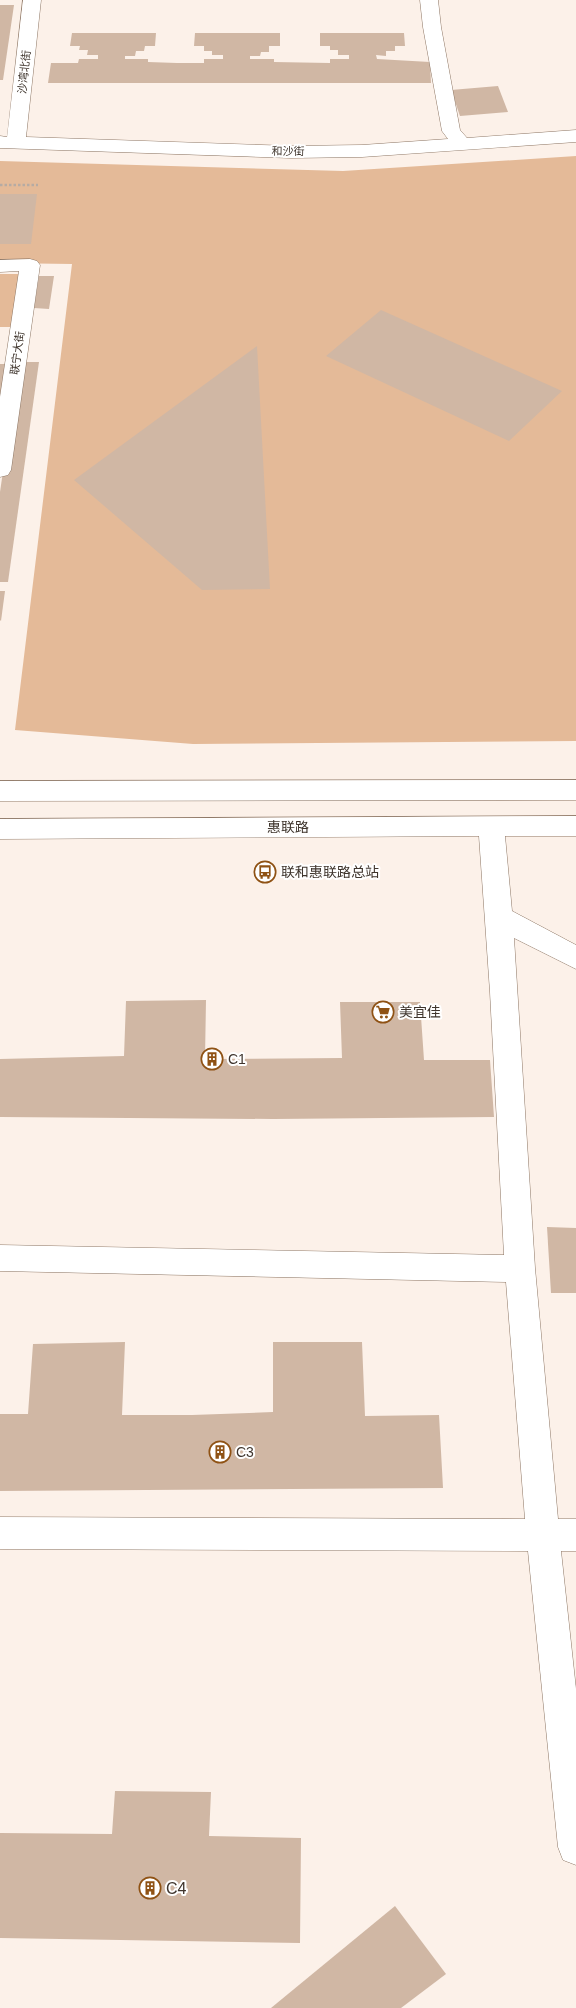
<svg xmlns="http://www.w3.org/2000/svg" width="576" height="2008" viewBox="0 0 576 2008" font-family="Helvetica,'Noto Sans SC',sans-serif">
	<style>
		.green { fill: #e4ba98 }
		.building { fill: #d0b7a4 }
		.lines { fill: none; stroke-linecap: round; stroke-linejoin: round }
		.minor-casing { stroke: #8d7664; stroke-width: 1 }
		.path { stroke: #b6aba3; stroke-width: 2.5; stroke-dasharray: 2.5 2; stroke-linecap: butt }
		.minor { fill: #fff; fill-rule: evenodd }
		.labels { text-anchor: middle; stroke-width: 4; stroke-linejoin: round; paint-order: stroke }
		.far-street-label { font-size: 11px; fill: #3f352d; stroke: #fff }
		.street-label { font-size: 14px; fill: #3f352d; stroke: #fff }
		.poi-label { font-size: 14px; fill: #3f352d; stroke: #fff; text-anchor: start }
		.near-poi-label { font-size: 16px; fill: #3f352d; stroke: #fff; text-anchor: start }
	</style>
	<rect width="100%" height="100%" fill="#fcf1e9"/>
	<g class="green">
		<path d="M576,156V741L193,744L15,730L72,264L0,263V161L343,171Z"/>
		<path d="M0,274H20L13,327H0Z"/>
	</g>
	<g class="building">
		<path d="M0,5H14L3,80H0Z"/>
		<path d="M72,33H156L155,46H145L144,51H136L135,56H125V59H148V62L177,63H204V59H223V55H212V51H204V46H194L195,33H280V46H269V52H261L260,56H250V59H274V62L330,63V59H349V55H338V50H330V46H320V33H404L405,46H395V51H386V56L376,55L377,59L430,62L431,83H48L51,63H78L79,59H98V55H87L88,50H79L80,46H70Z"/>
		<path d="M498,86L508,112L460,116L451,90Z"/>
		<path d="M0,194H37L31,244H0Z"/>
		<path d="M39,276H54L49,309L34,308Z"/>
		<path d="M381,310L562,391L509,441L326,356Z"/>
		<path d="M257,346L270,589L202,590L74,480Z"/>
		<path d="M19,362H39L8,582H0V492Z"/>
		<path d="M0,364H6L1,394H0Z"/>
		<path d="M0,591H5L1,621L0,620Z"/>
		<path d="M206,1000L205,1059L342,1058L340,1002H420L424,1060H490L494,1117L273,1119L0,1117V1059L124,1056L126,1001Z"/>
		<path d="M547,1227L576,1228V1293H551Z"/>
		<path d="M125,1342L122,1415H192L273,1412V1342H362L365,1416L439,1415L443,1488L0,1491V1414H28L33,1344Z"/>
		<path d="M115,1791L211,1792L209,1836L301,1838L300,1943L0,1938V1833L112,1834Z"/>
		<path d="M395,1906L446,1974L401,2008H271Z"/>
	</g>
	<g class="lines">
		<g class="minor-casing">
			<g id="minor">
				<path d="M23,0H41L26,137L291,146L362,145L448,139L442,131L423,27L420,0H438L441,27L460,130L467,138L576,130V142L362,157L291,158L0,148V136L7,137Z"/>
				<path d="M30,259L37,261L40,265L11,470L8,475L0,477V397L19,271L0,272V260Z"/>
				<path d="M576,780V800L0,801V781Z"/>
				<path d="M576,816V836H505L512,911L576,945V969L514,938L535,1268L558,1519H576V1551H561L576,1689V1865L563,1860L558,1847L528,1551L0,1549V1517L525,1519L506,1282L0,1271V1245L504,1255L490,992L479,836L0,839V819Z"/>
			</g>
		</g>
		<path class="path" d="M0,185H38"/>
		<use href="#minor" class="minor"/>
	</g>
	<defs>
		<g id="bus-ring" transform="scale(1.125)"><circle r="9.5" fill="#fff" stroke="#8f5214" stroke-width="1.5"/><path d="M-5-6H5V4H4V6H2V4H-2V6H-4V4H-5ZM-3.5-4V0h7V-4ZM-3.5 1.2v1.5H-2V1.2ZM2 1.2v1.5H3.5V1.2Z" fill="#8f5214"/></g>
		<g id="supermarket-ring" transform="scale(1.125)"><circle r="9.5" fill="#fff" stroke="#8f5214" stroke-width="1.5"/><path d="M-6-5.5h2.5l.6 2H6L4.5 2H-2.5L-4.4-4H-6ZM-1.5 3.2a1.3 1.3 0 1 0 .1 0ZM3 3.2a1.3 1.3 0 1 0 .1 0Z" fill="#8f5214"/></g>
		<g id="building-ring" transform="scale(1.125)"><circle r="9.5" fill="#fff" stroke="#8f5214" stroke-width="1.5"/><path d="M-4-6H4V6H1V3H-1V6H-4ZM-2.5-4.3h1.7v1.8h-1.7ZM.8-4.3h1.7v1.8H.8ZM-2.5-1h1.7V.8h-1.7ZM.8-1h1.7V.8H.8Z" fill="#8f5214"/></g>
	</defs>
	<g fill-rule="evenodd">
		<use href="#bus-ring" x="265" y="872"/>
		<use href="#supermarket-ring" x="383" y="1012"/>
		<use href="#building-ring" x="212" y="1059"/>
		<use href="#building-ring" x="220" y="1452"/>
		<use href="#building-ring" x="150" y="1888"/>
	</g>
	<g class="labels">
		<g class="far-street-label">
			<text transform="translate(24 72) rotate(-84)" y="4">沙湾北街</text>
			<text transform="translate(288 151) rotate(1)" y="4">和沙街</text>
			<text transform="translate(17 353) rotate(-82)" y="4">联宁大街</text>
		</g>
		<g class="street-label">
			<text x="288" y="832">惠联路</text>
		</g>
		<g class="poi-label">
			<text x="281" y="877">联和惠联路总站</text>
			<text x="399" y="1017">美宜佳</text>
			<text x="228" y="1064">C1</text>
			<text x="236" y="1457">C3</text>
		</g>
		<g class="near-poi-label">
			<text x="166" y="1894">C4</text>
		</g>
	</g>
</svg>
